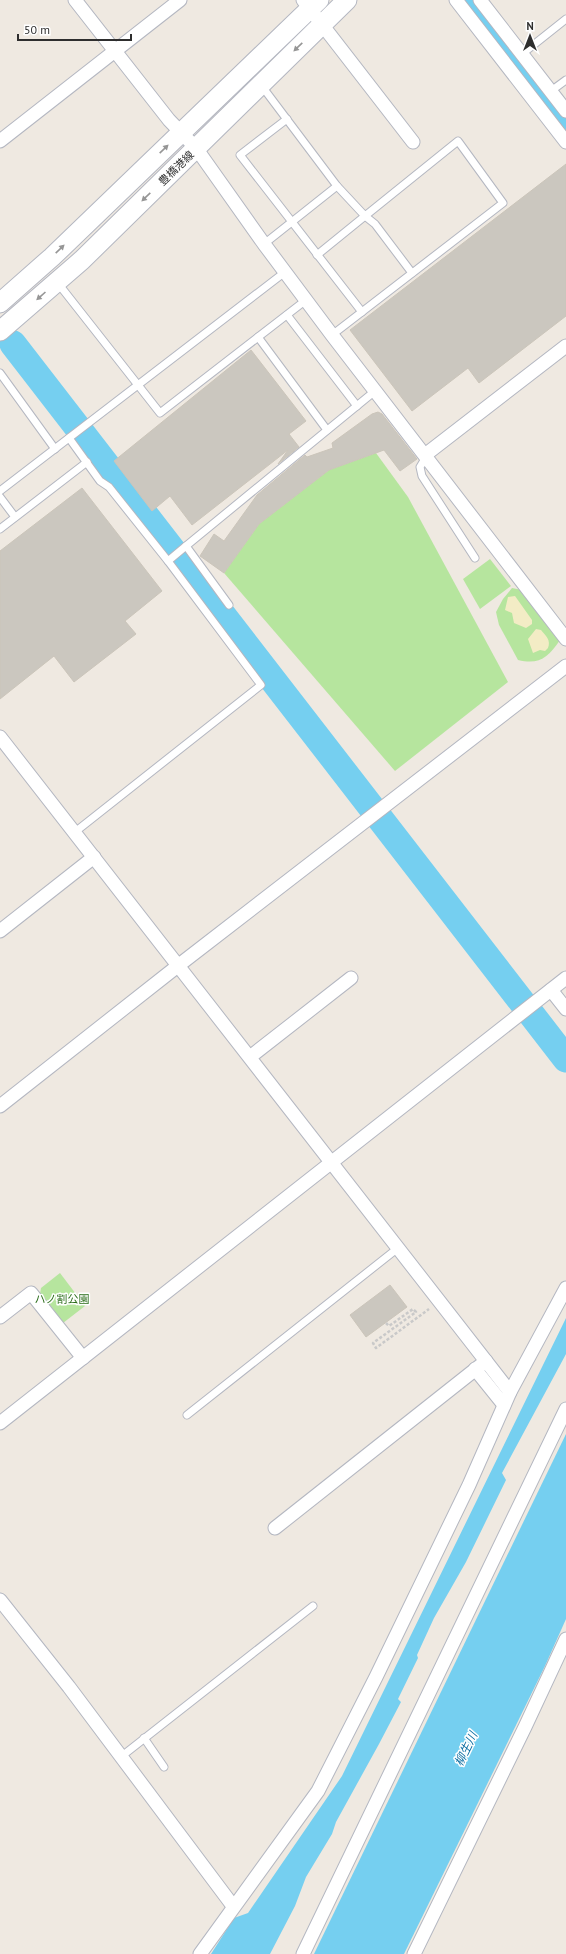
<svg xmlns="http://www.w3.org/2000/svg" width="566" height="1954" viewBox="0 0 566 1954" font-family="'PT Sans','Noto Sans JP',sans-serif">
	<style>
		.green { fill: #b6e59e }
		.sand { fill: #f3ecc5 }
		.water { fill: #75cff0 }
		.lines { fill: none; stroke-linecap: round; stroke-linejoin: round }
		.river { stroke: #75cff0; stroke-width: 27 }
		.building { fill: #cbc7bf; stroke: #cbc5ba }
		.lane-casing { stroke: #b4b7c1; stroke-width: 9 }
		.street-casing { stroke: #b4b7c1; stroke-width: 15 }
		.secondary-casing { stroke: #b4b7c1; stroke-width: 21 }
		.path { stroke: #c9c9c9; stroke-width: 2.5; stroke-dasharray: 3 2; stroke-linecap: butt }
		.lane { stroke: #fff; stroke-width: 7 }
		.street { stroke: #fff; stroke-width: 13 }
		.secondary { stroke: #fff; stroke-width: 19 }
		.oneway { fill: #969696 }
		.labels { text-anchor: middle; stroke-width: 3; stroke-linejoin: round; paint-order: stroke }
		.street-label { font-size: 11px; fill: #2e2e2e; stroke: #fff }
		.park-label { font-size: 11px; fill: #2c6e1b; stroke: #fff }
		.water-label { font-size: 12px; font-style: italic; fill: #0d6fa3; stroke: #fff }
	</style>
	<rect width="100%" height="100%" fill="#efe9e1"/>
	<g class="green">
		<path d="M376,453L408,497L508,682L395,771L224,573L259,524L329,470Z"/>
		<path d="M490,559L511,586L480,609L463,579Z"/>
		<path d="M512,588L522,590L560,640C548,658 539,665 518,660L499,625L496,612L503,599Z"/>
		<path d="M60,1273L85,1306L63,1323L40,1294L41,1288Z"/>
	</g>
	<g class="sand">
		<path d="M515,596L532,620V624L526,628L514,623L512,613L505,610L508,597Z"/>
		<path d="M536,629L541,630C546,636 551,640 548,648L545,651L540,650L533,653L528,639Z"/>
	</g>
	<g class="water">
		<path d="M566,1318V1354L502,1473L506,1480L466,1562L434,1618L417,1655L418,1658L398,1699L401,1702L379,1744L336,1822L332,1834L306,1877L295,1906L270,1954H211L234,1918L248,1913L342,1776Z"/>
		<path d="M566,1434V1619L545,1666L404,1954H314Z"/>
	</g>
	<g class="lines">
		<g class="river">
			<path d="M469,0L566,125"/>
			<path d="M13,344L566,1059"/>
		</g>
	</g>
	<g class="building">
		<path d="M566,164V316L479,383L468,368L412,411L350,330Z"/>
		<path d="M251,350L306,421L289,434L299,447L278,464L288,450L192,525L170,496L152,511L114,461Z"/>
		<path d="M378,412L382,414L417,459L400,471L384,450L329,470L259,524L224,573L200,556L214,534L224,541L257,495L305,455L307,457L333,448L332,443L372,414Z"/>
		<path d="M82,488L162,591L125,621L136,634L74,682L54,656L0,699V551Z"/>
		<path d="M390,1285L407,1307L366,1337L350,1315Z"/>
	</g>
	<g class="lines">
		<g class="lane-casing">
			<g id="lane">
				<path d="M522,54L566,19"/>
				<path d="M261,85L337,186L365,216L458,141L503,203L332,335"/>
				<path d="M551,91L566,80"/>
				<path d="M287,119L240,155L362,312"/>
				<path d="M264,244L337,186"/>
				<path d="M317,255L365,216L375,224L412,273"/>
				<path d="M57,282L160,413L306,300"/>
				<path d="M287,315L357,406"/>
				<path d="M258,337L327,430"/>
				<path d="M0,373L55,449"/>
				<path d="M69,438L100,481L109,487L168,561L261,685L75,832"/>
				<path d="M426,457L420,467L422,476L475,558"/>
				<path d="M0,491L285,272"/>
				<path d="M0,497L15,517"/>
				<path d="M0,529L87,462"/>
				<path d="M168,561L186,546"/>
				<path d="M229,605L186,546L375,391"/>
				<path d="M187,1415L398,1248"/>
				<path d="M144,1738L164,1767"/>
				<path d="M122,1756L313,1606"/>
			</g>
		</g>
		<g class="street-casing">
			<g id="street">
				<path d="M75,0L169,120L196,148L264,244L332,335L566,639"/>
				<path d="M303,0L413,142"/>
				<path d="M456,0L566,142"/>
				<path d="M480,0L566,111"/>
				<path d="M0,141L180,0"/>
				<path d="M425,455L566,346"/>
				<path d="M0,737L510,1392"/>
				<path d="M0,931L94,857"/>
				<path d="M551,990L566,1009"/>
				<path d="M250,1057L351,978"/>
				<path d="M0,1106L179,965L566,666"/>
				<path d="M0,1317L31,1293L83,1358"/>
				<path d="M475,1369L504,1405"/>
				<path d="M0,1423L566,978"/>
				<path d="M275,1528L486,1361"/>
				<path d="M0,1600L69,1687L233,1906"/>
				<path d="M200,1954L318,1791L376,1677L469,1485L510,1392L566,1288"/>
				<path d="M303,1954L566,1409"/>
				<path d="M414,1954L525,1727L566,1639"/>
			</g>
		</g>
		<g class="secondary-casing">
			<g id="secondary">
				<path d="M0,303L52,257L319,0"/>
				<path d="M0,331L82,260L347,0"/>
			</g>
		</g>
		<path class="path" d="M386,1323L389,1326L413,1309L416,1312L373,1343L376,1348L429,1309"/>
		<use href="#lane" class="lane"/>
		<use href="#street" class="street"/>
		<use href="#secondary" class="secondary"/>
	</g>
	<defs><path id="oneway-solid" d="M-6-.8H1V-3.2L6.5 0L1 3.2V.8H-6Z"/></defs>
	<g class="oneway">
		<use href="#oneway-solid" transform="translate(298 47) rotate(136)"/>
		<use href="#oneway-solid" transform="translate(164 149) rotate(-44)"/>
		<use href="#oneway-solid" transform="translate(146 197) rotate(136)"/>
		<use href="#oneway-solid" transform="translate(60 249) rotate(-44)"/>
		<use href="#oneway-solid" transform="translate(41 296) rotate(138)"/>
	</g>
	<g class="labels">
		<g class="street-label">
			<text transform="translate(176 168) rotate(-44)" y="4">豊橋港線</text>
		</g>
		<g class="park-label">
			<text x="62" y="1303">ハノ割公園</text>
		</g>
		<g class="water-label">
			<text transform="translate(466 1749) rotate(-64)" y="4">柳生川</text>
		</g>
	</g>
	<g transform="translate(530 36)" stroke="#ffffff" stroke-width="3" paint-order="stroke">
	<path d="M0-3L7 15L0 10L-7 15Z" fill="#2e2e2e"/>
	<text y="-6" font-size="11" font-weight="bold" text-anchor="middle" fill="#2e2e2e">N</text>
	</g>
	<path d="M18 34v6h113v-6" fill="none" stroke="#2e2e2e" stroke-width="2"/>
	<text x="24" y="34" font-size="12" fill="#2e2e2e" stroke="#ffffff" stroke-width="3" paint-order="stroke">50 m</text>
</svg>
